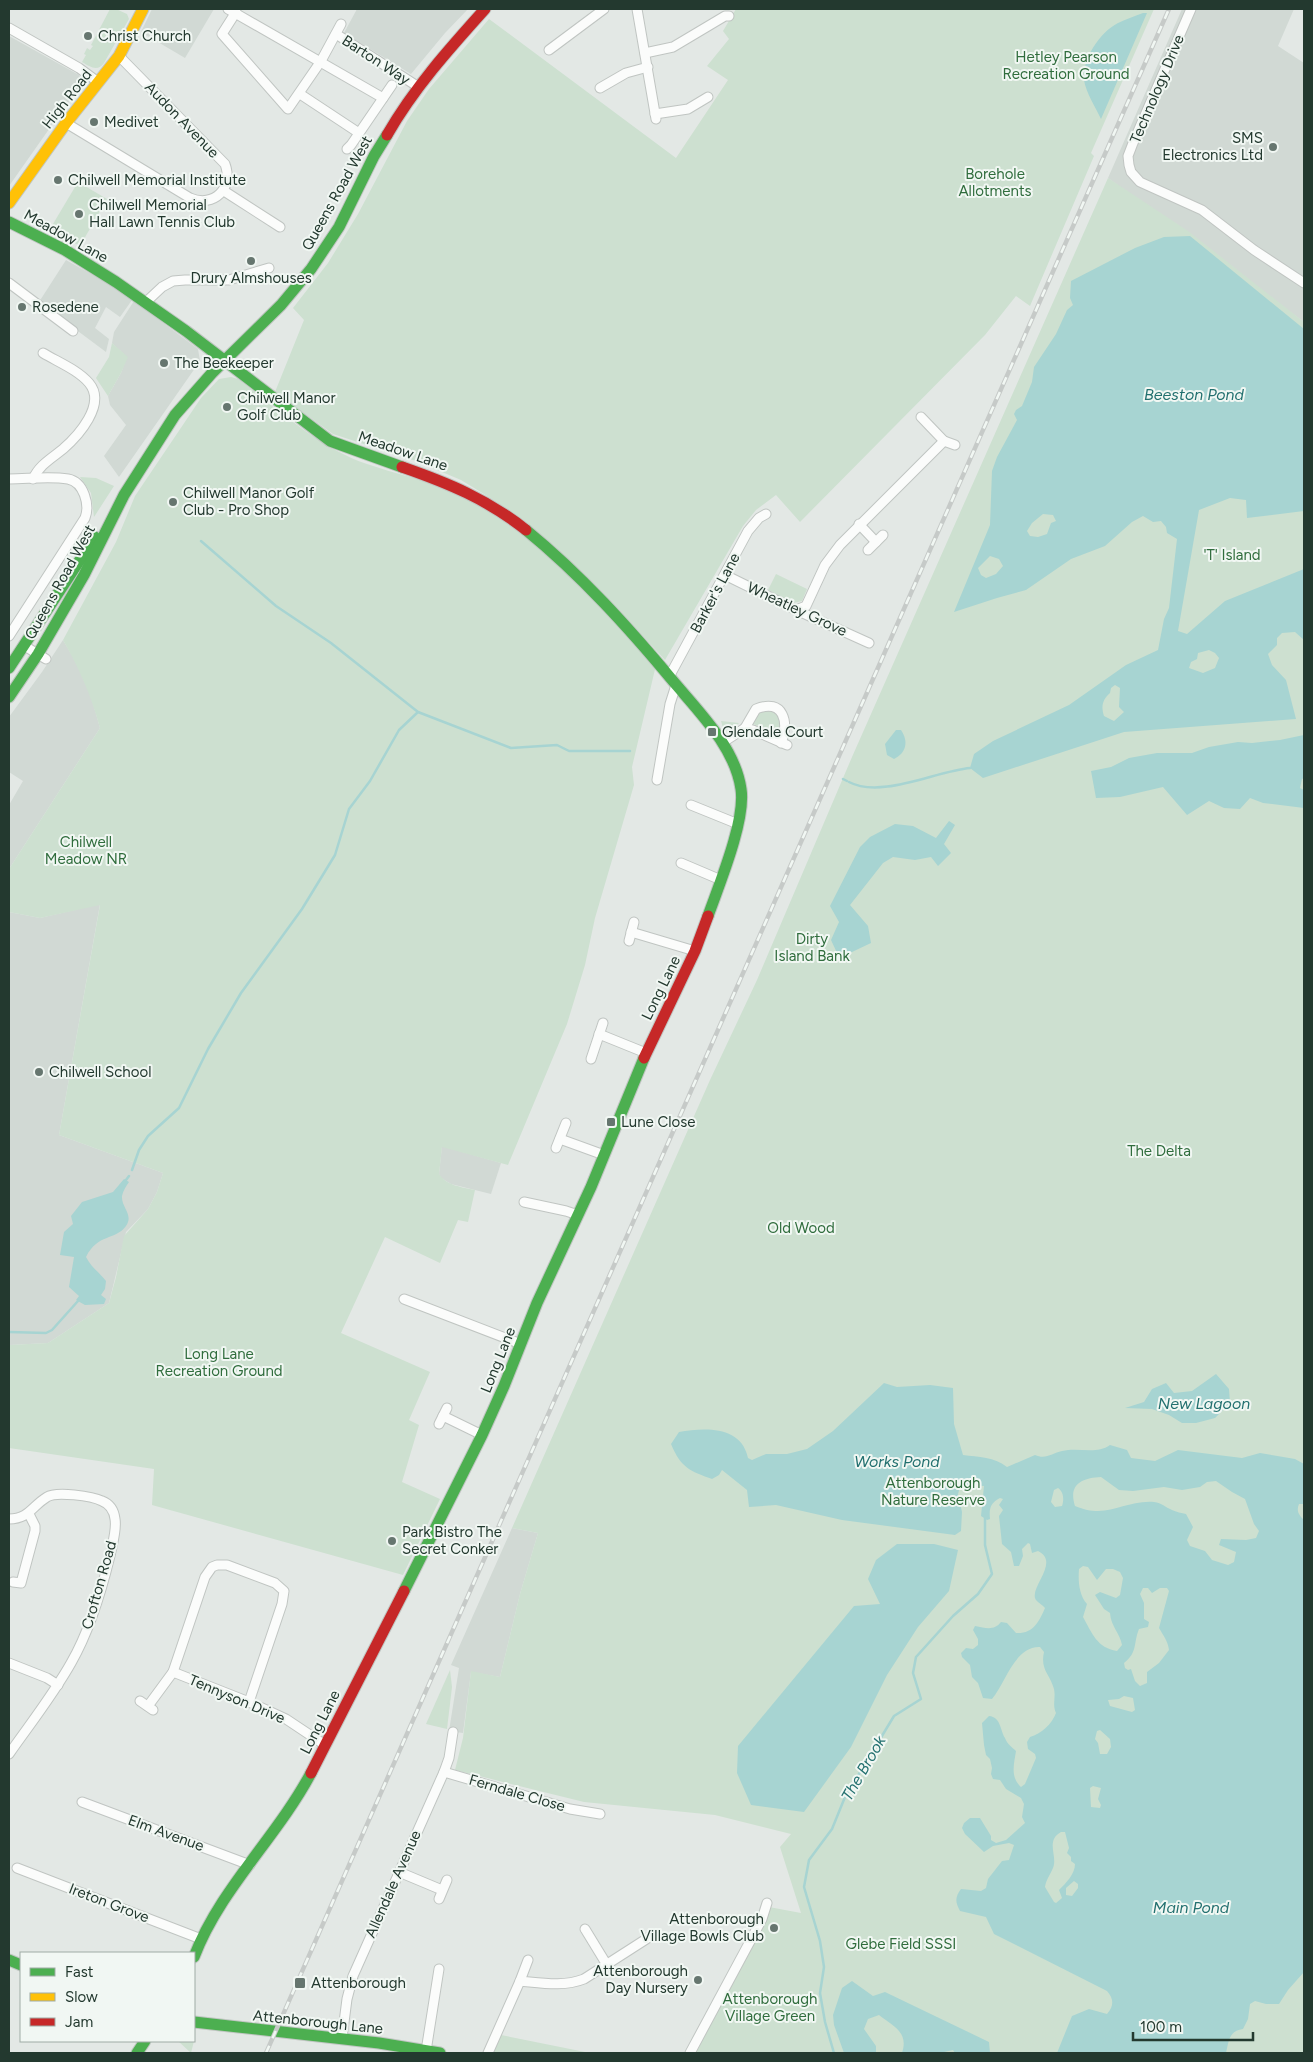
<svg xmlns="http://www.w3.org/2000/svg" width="1313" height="2062" viewBox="0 0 1313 2062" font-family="Figtree,sans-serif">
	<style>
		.built { fill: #d1d9d4 }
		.green { fill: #cde0d0 }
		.water { fill: #a7d4d2; fill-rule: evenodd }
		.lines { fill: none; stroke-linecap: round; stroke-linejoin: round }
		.stream { stroke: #a7d4d2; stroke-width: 2.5 }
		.street-casing { stroke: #c0c5c2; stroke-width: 11 }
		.fast-casing { stroke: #c0c6c2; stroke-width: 13 }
		.slow-casing { stroke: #c0c6c2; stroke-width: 13 }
		.jam-casing { stroke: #c0c6c2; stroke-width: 13 }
		.street { stroke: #fbfcfb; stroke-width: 9 }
		.fast { stroke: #4caf50; stroke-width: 11 }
		.slow { stroke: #ffc107; stroke-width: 11 }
		.jam { stroke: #c62828; stroke-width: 11 }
		.rail-casing { stroke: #c6cac8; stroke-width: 4.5 }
		.rail { stroke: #f1f7f3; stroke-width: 2.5; stroke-dasharray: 8; stroke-linecap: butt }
		.poi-dot { fill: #66766f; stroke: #f1f7f3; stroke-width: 2 }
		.labels { text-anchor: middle; stroke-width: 4; stroke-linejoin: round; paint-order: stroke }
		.poi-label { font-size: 15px; fill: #23392f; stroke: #f1f7f3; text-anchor: start }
		.park-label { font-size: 15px; fill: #306d3d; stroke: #f1f7f3 }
		.street-label { font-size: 15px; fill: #23392f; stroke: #f1f7f3 }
		.water-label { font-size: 16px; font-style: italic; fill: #22706f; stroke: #f1f7f3 }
	</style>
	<rect width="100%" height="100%" fill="#e3e8e5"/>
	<g class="built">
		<path d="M152,9H214L185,58L141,32Z"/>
		<path d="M357,9H468L445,33L411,74L344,33Z"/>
		<path d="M1182,9H1294L1278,46L1304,63V322L1108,178Z"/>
		<path d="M9,36L79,75L83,85L66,105L9,186Z"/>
		<path d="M66,260L111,285L132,300L120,317L106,307L95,328L109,339L106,352L39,302Z"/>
		<path d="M134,301L198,349L200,361L119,477L104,456L126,425L110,405L108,396L121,373L127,357L112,343L114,332Z"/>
		<path d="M63,640L77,664L91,696L100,728L9,869V805L23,781L9,772V717L42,672Z"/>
		<path d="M100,904L59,1135L163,1173L157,1192L148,1209L126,1232L109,1303L48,1343L9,1345V912L40,918Z"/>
		<path d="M442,1146L501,1163L491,1194L451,1184L441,1178L439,1174Z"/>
		<path d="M512,1528L538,1533L520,1594L500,1677L471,1672L463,1733L449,1731L459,1668L451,1665Z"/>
	</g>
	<g class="green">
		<path d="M110,9H116L127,14L129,19L104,63C98,72 90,67 82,62L86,55L84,54L87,48L90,50L93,46L91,45Z"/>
		<path d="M736,9H1154L1091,153L1094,156L1030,306L1016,296L985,335L800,522L776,495L756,510L743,526L665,660L616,607L559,551L530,526L497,502L461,480L416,461L333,434L275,392L304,320L293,308L328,263L358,214L407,121L429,89L489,19L676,158L728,80L707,66L729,39L723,31Z"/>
		<path d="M1108,178L1188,231L1304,322V2053H696L769,1907L801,1913L780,1847L791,1834L715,1815L584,1802L455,1770L463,1738L471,1671L500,1677L520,1594L538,1533L512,1528L710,1080L757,980L852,757Z"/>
		<path d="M78,182L107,199L80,246L50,229Z"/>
		<path d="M112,343L128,357L121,373L108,396L96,378L109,357Z"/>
		<path d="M231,377L238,379C279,410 318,447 367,464C404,477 443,483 477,503C545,545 601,608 656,665L632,767L634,785L595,918L585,965L567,1024L508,1165L442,1147L439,1174C447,1186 462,1187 475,1190L468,1222L458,1220L440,1263L385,1237L341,1333L430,1372L409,1420L419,1425L402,1482L440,1499L403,1575L152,1505L154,1469L9,1448V1345L48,1343L109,1303L116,1277L124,1236L148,1209L157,1192L163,1173L59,1135L100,905L40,918L9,912V869L100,728C91,695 80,670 63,640L116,542L135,496L201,398L219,379Z"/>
		<path d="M80,477L96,478L114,486L94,517L91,493Z"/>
		<path d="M776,574L807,589L802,601L793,603L768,590Z"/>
		<path d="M766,710L772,711L782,718L781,735L751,723L755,714Z"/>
		<path d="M721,721L739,723L729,732L723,728Z"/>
		<path d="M450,1670L452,1687L447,1729L426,1724Z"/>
		<path d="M501,2035L585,2052L493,2053Z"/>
		<path d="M178,2041H194L191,2053Z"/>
	</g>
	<g class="water">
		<path d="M1143,13H1147L1101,119C1096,108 1086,93 1084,80C1082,59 1100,32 1118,23C1126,19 1135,16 1143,13Z"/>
		<path d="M1190,236L1304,329V511L1247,518L1246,500L1230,498L1199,510L1178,631L1187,634L1225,601L1304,569V640L1295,632L1282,633L1277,638V645L1268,654L1272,665L1286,680L1296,719L1124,732L983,778L970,768L974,754L993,741L1069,705L1126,665L1158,650L1164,619L1169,608L1177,539L1167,533L1166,527L1161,521L1153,522L1143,516L1132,522L1105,546L1071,559L1026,590L997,598L954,612L990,525L992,471L997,457L1017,420L1014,414L1016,410L1022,406L1032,382L1034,367L1056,334L1067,310L1073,305L1070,298L1071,281L1135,248L1164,237ZM1043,514L1053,515L1056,521L1051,523L1047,534L1038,537L1030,536L1027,531L1032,523ZM990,556L999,559L1003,566L996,574L986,578L981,575L978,568ZM1209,650L1215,653L1219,658L1215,668L1203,673L1189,668L1191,662L1197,659L1198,653ZM1115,685L1120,688L1119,707L1124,712L1114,721L1104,716C1101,707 1102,700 1110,693L1111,688Z"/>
		<path d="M896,730H901C909,742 906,753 894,759L887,755L885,744Z"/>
		<path d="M1304,735V778L1302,779L1300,788L1304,790V808L1263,803L1250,798L1240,809L1224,808L1209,801L1187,815L1163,787L1120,797L1096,798L1091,771L1111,767L1129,758L1157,753H1192L1209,747L1238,742L1252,743L1280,740Z"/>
		<path d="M949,821L955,825L944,844L951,853L938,866L931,857L915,860L893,857L883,863L850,905L868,926L871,943L852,952L838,955L831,940L839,922L830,906L860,847L870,837L895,824L913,826L936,838Z"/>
		<path d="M124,1179L129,1182C126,1186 123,1191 122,1196C121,1207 134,1215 126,1226C115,1241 98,1233 86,1257C91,1267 99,1272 106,1281L105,1289L101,1295L106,1299L104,1304L85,1305L76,1300L79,1296L69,1287L74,1257L60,1255L64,1232L73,1224L71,1216L82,1202L113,1192Z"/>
		<path d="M1216,1374L1229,1389L1230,1403L1215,1418L1196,1423H1182L1169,1415L1152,1409L1125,1408L1144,1402L1152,1389L1166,1383L1174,1393L1192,1391Z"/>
		<path d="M884,1383L897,1387L930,1385L953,1388L954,1424L963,1455C978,1457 995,1457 1007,1467L1035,1455C1046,1460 1052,1453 1062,1451C1079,1447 1096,1455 1110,1445L1127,1450L1131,1458L1155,1461L1178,1450L1242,1458L1260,1453L1295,1459L1304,1464V1504H1299C1296,1511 1299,1515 1304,1520V1972L1288,1990L1279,2004H1266L1255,2001L1250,2004L1248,2019L1243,2029C1229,2031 1229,2040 1226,2053H1057L1072,2016L1089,2009L1107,2014C1114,2006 1114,1999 1107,1991L994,1934L986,1917L960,1911C955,1902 955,1897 961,1889L981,1891L986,1888L988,1879L1002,1861L1009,1860L1014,1845L1009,1843L993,1846L984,1852L965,1834L962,1828L964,1823L970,1818H980L991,1836V1840L996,1843L1006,1840L1025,1823L1022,1817L1024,1804L1021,1798L1006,1789L1000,1780L993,1779L991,1774L992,1768L990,1759L986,1755L984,1745L982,1723L989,1716C1001,1717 1000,1730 1005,1738C1007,1744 1012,1747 1016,1751C1014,1764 1010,1777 1021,1787L1025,1784L1036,1758L1035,1754L1028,1749L1027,1742L1030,1737C1041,1734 1052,1724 1056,1713C1052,1704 1056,1698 1054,1689C1050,1674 1040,1670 1044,1652L1040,1647C1015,1646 1006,1682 992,1699L983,1698L978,1683L972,1677L970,1665L962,1657L961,1653L966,1648L973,1649L978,1645V1639L973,1630L975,1626C986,1628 994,1631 1001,1622L1007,1623L1016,1633C1033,1634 1039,1622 1045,1608C1043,1605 1038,1603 1036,1600C1028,1588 1061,1562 1038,1551L1032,1553L1030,1544L1028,1543L1022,1549L1023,1556L1019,1566H1014L1011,1552L1002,1544L999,1516L1003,1510L999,1505L1003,1499L1000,1498C990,1503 989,1509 990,1519L987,1520L981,1516L984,1486L964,1485L960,1487L958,1494L962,1512L961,1531L955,1535L842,1520L776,1505L749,1507L747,1490L722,1470L719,1475L712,1479C690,1471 681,1468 671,1444L679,1432C704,1428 741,1425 748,1458L752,1460L766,1454H787L807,1449L833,1431ZM1101,1477L1119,1490L1133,1491L1164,1487L1182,1490L1200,1487L1207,1482L1216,1481L1232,1492L1245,1499L1254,1524L1259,1531L1256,1538L1246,1540L1221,1539L1219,1545L1236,1552L1234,1562L1228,1565L1212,1560L1205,1551L1190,1546L1187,1540L1193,1527L1186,1514C1182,1513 1176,1512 1172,1510C1165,1507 1162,1503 1154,1502C1123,1500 1108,1520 1075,1506C1068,1484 1082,1478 1101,1477ZM1058,1488C1064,1492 1064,1500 1062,1506L1055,1507L1051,1502L1054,1490ZM1083,1566L1088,1567L1097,1580L1106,1569H1113L1120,1572L1123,1578L1120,1595L1116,1598L1100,1592L1095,1595L1104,1609L1110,1613C1111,1627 1120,1633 1122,1645L1117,1651C1097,1648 1092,1633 1083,1617L1087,1604C1079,1595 1078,1581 1079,1569ZM1143,1588H1148L1152,1593L1160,1588H1167L1169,1591L1159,1628C1163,1635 1168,1641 1169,1650L1159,1663L1147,1672V1683L1140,1686L1135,1681L1131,1669L1128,1670L1125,1668L1124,1663C1138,1652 1133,1644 1139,1629L1148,1627L1149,1622L1144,1619V1603L1140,1594ZM1124,1696L1133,1698L1135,1710L1132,1712L1110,1706L1108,1700L1119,1699ZM1100,1730L1110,1739L1111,1747L1107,1754H1100L1098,1743L1095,1739L1097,1731ZM1093,1786L1101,1788L1098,1799L1101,1805L1100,1808L1091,1807L1090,1788ZM1061,1832H1065L1069,1848L1067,1853L1071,1857V1861L1075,1864C1075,1874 1066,1883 1059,1890L1062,1898L1056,1903L1054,1902L1045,1887C1046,1880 1050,1875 1053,1868C1058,1856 1045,1841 1061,1832ZM1074,1881L1078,1884V1888L1072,1896L1066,1895V1888Z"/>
		<path d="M897,1544H934L958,1550L949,1591L918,1627L887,1675L851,1747L804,1812L751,1805L737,1773L738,1746L854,1606L880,1604L868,1579L876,1560Z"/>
		<path d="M852,1981L873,1996L885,1992L989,2042L990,2053H955L953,2050L940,2053H902C909,2032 893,2026 879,2015L868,2019L864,2029L876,2046V2053H844L834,2025L833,2015L842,1988Z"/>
	</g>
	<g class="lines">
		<g class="stream">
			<path d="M201,541L276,606L331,643L418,712L511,748L557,745L569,751H630"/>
			<path d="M843,779L847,781"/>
			<path d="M849,782C881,799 936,771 970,768"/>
			<path d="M132,1170L139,1150L148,1136L179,1108L208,1049L241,993L302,909L335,855L349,809L370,781L399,730L418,712"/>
			<path d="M126,1180L129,1176"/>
			<path d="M9,1332L46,1333L52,1330L78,1301"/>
			<path d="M834,2053L825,2022L820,1993L824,1967L820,1941L804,1887L809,1860L832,1829L845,1797L894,1716L921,1699L913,1673L916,1657L953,1616L978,1594L992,1574L985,1545V1518"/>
		</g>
		<g class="street-casing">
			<g id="street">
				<path d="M228,9L383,98"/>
				<path d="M637,9L656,119"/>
				<path d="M1191,9L1133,143L1128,156L1129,165L1131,172L1140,182L1202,210L1254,250L1304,283"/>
				<path d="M236,12L222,34L288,109L321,61L341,24"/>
				<path d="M9,28L79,68L98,82"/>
				<path d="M336,34L417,86"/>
				<path d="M549,50L604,9"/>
				<path d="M645,53L673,47L725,16H729"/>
				<path d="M600,88L626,73L648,67"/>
				<path d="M300,94L359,133"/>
				<path d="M655,114L688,109L708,97"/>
				<path d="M66,123L190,198C214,208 234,188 225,164L119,56"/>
				<path d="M347,149L351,145L392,85"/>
				<path d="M224,191L280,227"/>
				<path d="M9,283L73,331"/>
				<path d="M146,302L162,287L173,281L185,280H229L269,268"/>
				<path d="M921,417L944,441L955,445"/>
				<path d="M9,479C28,479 49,476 68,479C84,482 90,505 85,518L9,636"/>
				<path d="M33,479C39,465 52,458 63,449C78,436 107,404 89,383C78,370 58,362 43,353"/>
				<path d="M859,524L876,542"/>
				<path d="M868,550L883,535"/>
				<path d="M725,575L796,610L869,643"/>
				<path d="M796,610L806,606L825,565L840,545L944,441"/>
				<path d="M23,645L46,659"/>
				<path d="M669,677L748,531L759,518L766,514"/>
				<path d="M745,728L756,709C784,698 789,722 781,743"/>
				<path d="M722,743L745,728L753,730L787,745"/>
				<path d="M657,780L670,704L676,685"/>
				<path d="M691,805L738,824"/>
				<path d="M681,863L721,880"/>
				<path d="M631,932L695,951"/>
				<path d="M629,941L634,922"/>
				<path d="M599,1034L646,1053"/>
				<path d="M591,1059L603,1023"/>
				<path d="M560,1139L604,1155"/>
				<path d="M556,1148L566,1123"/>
				<path d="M524,1202L566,1211L578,1215"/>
				<path d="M404,1299L521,1344"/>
				<path d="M443,1416L482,1435"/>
				<path d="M439,1424L447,1408"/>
				<path d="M9,1519C29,1519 32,1506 47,1497C56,1491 92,1496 102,1501C110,1504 114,1511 115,1519C117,1530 112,1545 110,1556C101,1593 90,1630 71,1663C53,1695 30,1724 9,1754"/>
				<path d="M13,1582L21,1583L35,1531V1526L29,1514"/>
				<path d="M9,1663L47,1678L58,1685"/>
				<path d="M173,1672L249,1702L286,1719L325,1745"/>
				<path d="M140,1701L153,1710"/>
				<path d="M148,1706L173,1672L205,1577L212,1567L217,1565H227L275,1583L284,1591L282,1604L249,1702"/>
				<path d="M444,1772L570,1809L600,1814"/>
				<path d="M82,1802L250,1865"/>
				<path d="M17,1868L201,1939"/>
				<path d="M399,1872L442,1890"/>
				<path d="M439,1899L447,1880"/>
				<path d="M585,1929L607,1965"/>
				<path d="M520,1981C542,1983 564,1987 584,1979L651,1936"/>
				<path d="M342,2038L347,1999L353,1976L444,1772L449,1758L453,1732"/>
				<path d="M426,2051L439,1969"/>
				<path d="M488,2053L520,1981L528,1960"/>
				<path d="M690,2053L762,1919L767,1903"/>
			</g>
		</g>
		<g class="fast-casing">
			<g id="fast">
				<path d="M9,222L65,250L116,282L186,331L330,441L402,467"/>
				<path d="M526,530C581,575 628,627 673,681C699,712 735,747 741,789C746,820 719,885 708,916"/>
				<path d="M9,668L95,537"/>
				<path d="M9,697L38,654L84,575L124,495L175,415L212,373L281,305L311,269L339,227L374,156L387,135"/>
				<path d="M404,1591L482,1435L504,1386L537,1303L591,1187L644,1058"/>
				<path d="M194,1957C220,1889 277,1837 311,1773"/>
				<path d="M9,1960L21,1965"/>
				<path d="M194,2022L379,2043L440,2053"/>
				<path d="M137,2053L145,2041"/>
			</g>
		</g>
		<g class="slow-casing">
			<path id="slow" d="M9,203L66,123L119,56L143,9"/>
		</g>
		<g class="jam-casing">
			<g id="jam">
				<path d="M387,135C414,88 449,49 485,9"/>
				<path d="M402,467C448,483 487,499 526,530"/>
				<path d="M644,1058L695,951L708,916"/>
				<path d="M311,1773L404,1591"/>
			</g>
		</g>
		<use href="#street" class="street"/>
		<use href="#fast" class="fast"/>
		<use href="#slow" class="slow"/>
		<use href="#jam" class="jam"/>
		<g class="rail-casing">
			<path id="rail" d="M266,2053L1169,9"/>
		</g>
		<use href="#rail" class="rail"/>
	</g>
	<g class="poi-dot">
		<circle cx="88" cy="36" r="5"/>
		<circle cx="94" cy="122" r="5"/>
		<circle cx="1273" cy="147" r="5"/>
		<circle cx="58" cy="180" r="5"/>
		<circle cx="79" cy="214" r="5"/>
		<circle cx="251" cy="261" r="5"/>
		<circle cx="22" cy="307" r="5"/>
		<circle cx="164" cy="363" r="5"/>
		<circle cx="227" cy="407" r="5"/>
		<circle cx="173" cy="502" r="5"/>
		<rect x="707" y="727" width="10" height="10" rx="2.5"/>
		<circle cx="39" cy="1072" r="5"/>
		<rect x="606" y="1117" width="10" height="10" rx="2.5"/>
		<circle cx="392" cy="1541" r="5"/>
		<circle cx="774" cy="1928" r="5"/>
		<circle cx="698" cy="1980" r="5"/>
		<rect x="294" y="1977" width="12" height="12" rx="2.5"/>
	</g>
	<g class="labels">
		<g class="poi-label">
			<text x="98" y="41">Christ Church</text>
			<text x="104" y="127">Medivet</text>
			<text x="1263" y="143" text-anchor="end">SMS<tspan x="1263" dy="17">Electronics Ltd</tspan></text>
			<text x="68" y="185">Chilwell Memorial Institute</text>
			<text x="89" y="210">Chilwell Memorial<tspan x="89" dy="17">Hall Lawn Tennis Club</tspan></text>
			<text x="251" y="283" text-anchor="middle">Drury Almshouses</text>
			<text x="32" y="312">Rosedene</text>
			<text x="174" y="368">The Beekeeper</text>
			<text x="237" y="403">Chilwell Manor<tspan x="237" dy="17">Golf Club</tspan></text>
			<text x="183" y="498">Chilwell Manor Golf<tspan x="183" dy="17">Club - Pro Shop</tspan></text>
			<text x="722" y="737">Glendale Court</text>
			<text x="49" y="1077">Chilwell School</text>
			<text x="621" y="1127">Lune Close</text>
			<text x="402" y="1537">Park Bistro The<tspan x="402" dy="17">Secret Conker</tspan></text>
			<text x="764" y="1924" text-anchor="end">Attenborough<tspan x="764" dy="17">Village Bowls Club</tspan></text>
			<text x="688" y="1976" text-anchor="end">Attenborough<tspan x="688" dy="17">Day Nursery</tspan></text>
			<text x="311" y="1988">Attenborough</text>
		</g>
		<g class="park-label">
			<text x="1066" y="62">Hetley Pearson<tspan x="1066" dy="17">Recreation Ground</tspan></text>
			<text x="995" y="179">Borehole<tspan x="995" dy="17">Allotments</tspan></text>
			<text x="1232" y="560">'T' Island</text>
			<text x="86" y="847">Chilwell<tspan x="86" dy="17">Meadow NR</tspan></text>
			<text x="812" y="944">Dirty<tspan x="812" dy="17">Island Bank</tspan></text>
			<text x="1159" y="1156">The Delta</text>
			<text x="801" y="1233">Old Wood</text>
			<text x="219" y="1359">Long Lane<tspan x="219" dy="17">Recreation Ground</tspan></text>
			<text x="933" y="1488">Attenborough<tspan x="933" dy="17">Nature Reserve</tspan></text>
			<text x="901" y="1949">Glebe Field SSSI</text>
			<text x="770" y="2004">Attenborough<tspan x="770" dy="17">Village Green</tspan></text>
		</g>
		<g class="street-label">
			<text transform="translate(376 60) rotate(33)" y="5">Barton Way</text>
			<text transform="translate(1157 89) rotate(-67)" y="5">Technology Drive</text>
			<text transform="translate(67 99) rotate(-52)" y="5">High Road</text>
			<text transform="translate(182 120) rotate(46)" y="5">Audon Avenue</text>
			<text transform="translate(337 193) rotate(-61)" y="5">Queens Road West</text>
			<text transform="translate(66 236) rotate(29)" y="5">Meadow Lane</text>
			<text transform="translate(403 451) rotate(19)" y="5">Meadow Lane</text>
			<text transform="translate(60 582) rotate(-61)" y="5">Queens Road West</text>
			<text transform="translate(715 593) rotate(-62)" y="5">Barker's Lane</text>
			<text transform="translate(797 609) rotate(25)" y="5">Wheatley Grove</text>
			<text transform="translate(661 988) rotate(-64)" y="5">Long Lane</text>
			<text transform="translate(498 1360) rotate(-68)" y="5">Long Lane</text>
			<text transform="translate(99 1585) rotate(-74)" y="5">Crofton Road</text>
			<text transform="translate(237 1699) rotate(23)" y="5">Tennyson Drive</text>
			<text transform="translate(320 1722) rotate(-63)" y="5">Long Lane</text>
			<text transform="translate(517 1793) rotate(16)" y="5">Ferndale Close</text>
			<text transform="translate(166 1833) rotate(20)" y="5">Elm Avenue</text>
			<text transform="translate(393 1884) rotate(-66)" y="5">Allendale Avenue</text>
			<text transform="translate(109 1903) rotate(21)" y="5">Ireton Grove</text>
			<text transform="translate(318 2022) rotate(6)" y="5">Attenborough Lane</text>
		</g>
		<g class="water-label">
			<text x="1194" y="400">Beeston Pond</text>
			<text x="1204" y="1409">New Lagoon</text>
			<text x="897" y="1467">Works Pond</text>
			<text transform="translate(863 1768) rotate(-60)" y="6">The Brook</text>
			<text x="1191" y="1913">Main Pond</text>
		</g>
	</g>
	<rect width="1313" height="2062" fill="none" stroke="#23392f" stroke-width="20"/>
	<rect x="20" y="1952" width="175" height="90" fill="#f1f7f3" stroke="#9faba5"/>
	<rect x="30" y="1968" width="25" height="8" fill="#4caf50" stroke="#9faba5"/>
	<text x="65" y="1977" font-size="15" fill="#23392f">Fast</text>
	<rect x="30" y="1993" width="25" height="8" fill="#ffc107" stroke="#9faba5"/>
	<text x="65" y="2002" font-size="15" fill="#23392f">Slow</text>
	<rect x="30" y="2018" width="25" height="8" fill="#c62828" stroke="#9faba5"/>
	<text x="65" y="2027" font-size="15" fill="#23392f">Jam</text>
	<path d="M1133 2032v8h120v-8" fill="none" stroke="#23392f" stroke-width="2.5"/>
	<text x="1140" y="2032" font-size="15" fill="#23392f" stroke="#f1f7f3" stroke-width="4" paint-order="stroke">100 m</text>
</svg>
